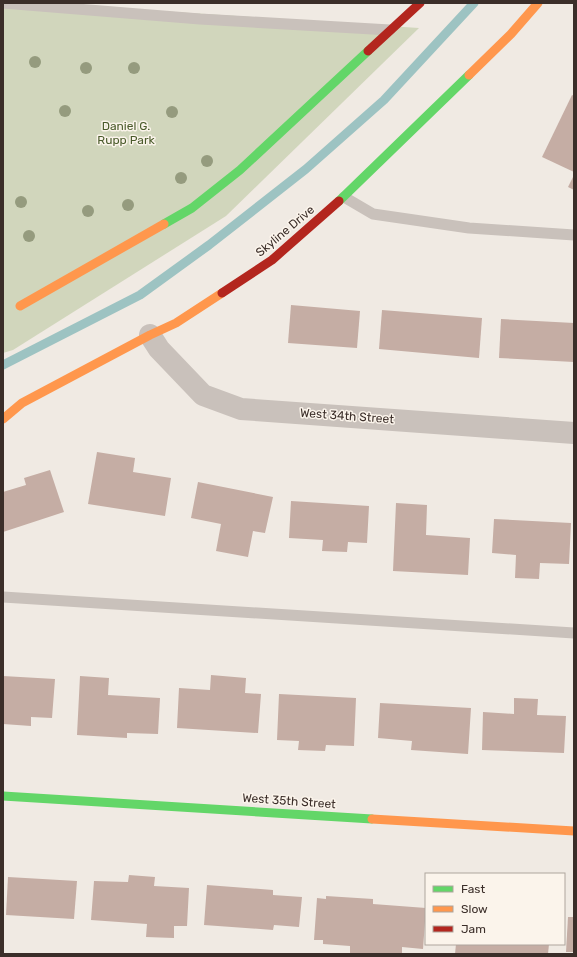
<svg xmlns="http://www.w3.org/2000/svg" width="577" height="957" viewBox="0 0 577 957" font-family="Rubik,sans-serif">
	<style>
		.green { fill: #d1d6bc }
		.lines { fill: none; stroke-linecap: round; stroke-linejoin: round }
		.stream { stroke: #9dc3c2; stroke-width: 9 }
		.building { fill: #c5ada4 }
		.lane { stroke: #c9c1bb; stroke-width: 11 }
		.street { stroke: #c9c1bb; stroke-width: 22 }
		.fast { stroke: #63d668; stroke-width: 9 }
		.slow { stroke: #ff974d; stroke-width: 9 }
		.jam { stroke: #b3261e; stroke-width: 9 }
		.tree { fill: #959b7e }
		.labels { text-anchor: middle; stroke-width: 3; stroke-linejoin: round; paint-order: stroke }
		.park-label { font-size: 12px; fill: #4a5b2b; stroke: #fbf4eb }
		.street-label { font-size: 12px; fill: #3b2e29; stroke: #fbf4eb }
	</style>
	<rect width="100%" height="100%" fill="#f0eae3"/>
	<path class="green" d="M3,3H37L419,28L226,216L13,350L3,353Z"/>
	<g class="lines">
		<path class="stream" d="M3,365L140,295L209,245L306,169L384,100L474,3"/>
	</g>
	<g class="building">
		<path d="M572,95L574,96V172L542,157Z"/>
		<path d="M574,175V190L568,187Z"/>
		<path d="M291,305L360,311L357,348L288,343Z"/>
		<path d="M382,310L482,318L479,358L379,349Z"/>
		<path d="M501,319L574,323V362L499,358Z"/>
		<path d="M97,452L135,458L133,472L171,478L165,516L88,504Z"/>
		<path d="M50,470L64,512L3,532V492L26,485L24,478Z"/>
		<path d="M198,482L273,497L265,533L253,531L248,557L216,551L221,524L191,518Z"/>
		<path d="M291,501L369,506L367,543L348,542L347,552L322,551L323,540L289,538Z"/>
		<path d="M396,503L427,505L426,535L470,538L468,575L393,571Z"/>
		<path d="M494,519L571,523L569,564L540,563L539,579L515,578L516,555L492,553Z"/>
		<path d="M211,675L246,678L245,693L261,694L258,733L177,728L179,688L210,690Z"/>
		<path d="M3,676L55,679L52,718L31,717V726L3,724Z"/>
		<path d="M80,676L109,678L108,695L160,698L158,734L127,733V738L77,735Z"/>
		<path d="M279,694L356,698L354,746L326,745L325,751L298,750L299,741L277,740Z"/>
		<path d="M514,698L538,699L537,715L566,716L564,753L482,750L483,712L514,714Z"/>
		<path d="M380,703L471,708L468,754L411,750L412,741L378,738Z"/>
		<path d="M129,875L155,877L154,886L189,888L187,926H174V938L146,937L147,924L91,920L94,881L128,882Z"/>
		<path d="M8,877L77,881L74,919L6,915Z"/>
		<path d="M207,885L273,890V895L302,897L299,927L274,925L273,930L204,925Z"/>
		<path d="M326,896L373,899V904L426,908L423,949L402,947V954H350V946L323,944V940H314L317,898L326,899Z"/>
		<path d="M568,917H574V952H566Z"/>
		<path d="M456,944H549L548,954H455Z"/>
	</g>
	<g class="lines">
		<g class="lane">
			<path d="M3,3L200,19L390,30"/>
			<path d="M344,197L373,214L469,228L574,235"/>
			<path d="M3,597L574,633"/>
		</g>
		<path class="street" d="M150,335L159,349L203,395L241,409L574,433"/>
		<g class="fast">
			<path d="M339,201L469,75"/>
			<path d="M164,224L192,208L240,170L368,51"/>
			<path d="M3,796L372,819"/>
		</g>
		<g class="slow">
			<path d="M469,75L511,34L538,3"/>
			<path d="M20,306L164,224"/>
			<path d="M3,419L22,403L150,335L176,323L222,293"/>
			<path d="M372,819L574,831"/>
		</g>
		<g class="jam">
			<path d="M368,51L420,3"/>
			<path d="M222,293L272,260L339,201"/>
		</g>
	</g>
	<g class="tree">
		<circle cx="35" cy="62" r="6"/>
		<circle cx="86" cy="68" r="6"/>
		<circle cx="134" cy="68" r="6"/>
		<circle cx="65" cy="111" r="6"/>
		<circle cx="172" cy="112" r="6"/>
		<circle cx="207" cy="161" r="6"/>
		<circle cx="181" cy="178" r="6"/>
		<circle cx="21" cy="202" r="6"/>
		<circle cx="128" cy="205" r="6"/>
		<circle cx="88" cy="211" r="6"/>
		<circle cx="29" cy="236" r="6"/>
	</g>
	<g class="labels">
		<g class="park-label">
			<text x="126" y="130">Daniel G.<tspan x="126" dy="14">Rupp Park</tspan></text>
		</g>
		<g class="street-label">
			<text transform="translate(285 231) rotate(-40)" y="4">Skyline Drive</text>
			<text transform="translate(347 416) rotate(4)" y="4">West 34th Street</text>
			<text transform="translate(289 801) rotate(4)" y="4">West 35th Street</text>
		</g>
	</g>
	<rect width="577" height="957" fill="none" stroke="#3b2e29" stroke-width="8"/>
	<rect x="425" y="873" width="140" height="72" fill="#fbf4eb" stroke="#aea59d"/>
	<rect x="433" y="886" width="20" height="6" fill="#63d668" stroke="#aea59d"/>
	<text x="461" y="893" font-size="12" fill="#3b2e29">Fast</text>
	<rect x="433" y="906" width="20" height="6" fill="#ff974d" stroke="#aea59d"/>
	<text x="461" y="913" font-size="12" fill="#3b2e29">Slow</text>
	<rect x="433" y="926" width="20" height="6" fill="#b3261e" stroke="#aea59d"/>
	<text x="461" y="933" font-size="12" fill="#3b2e29">Jam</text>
</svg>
